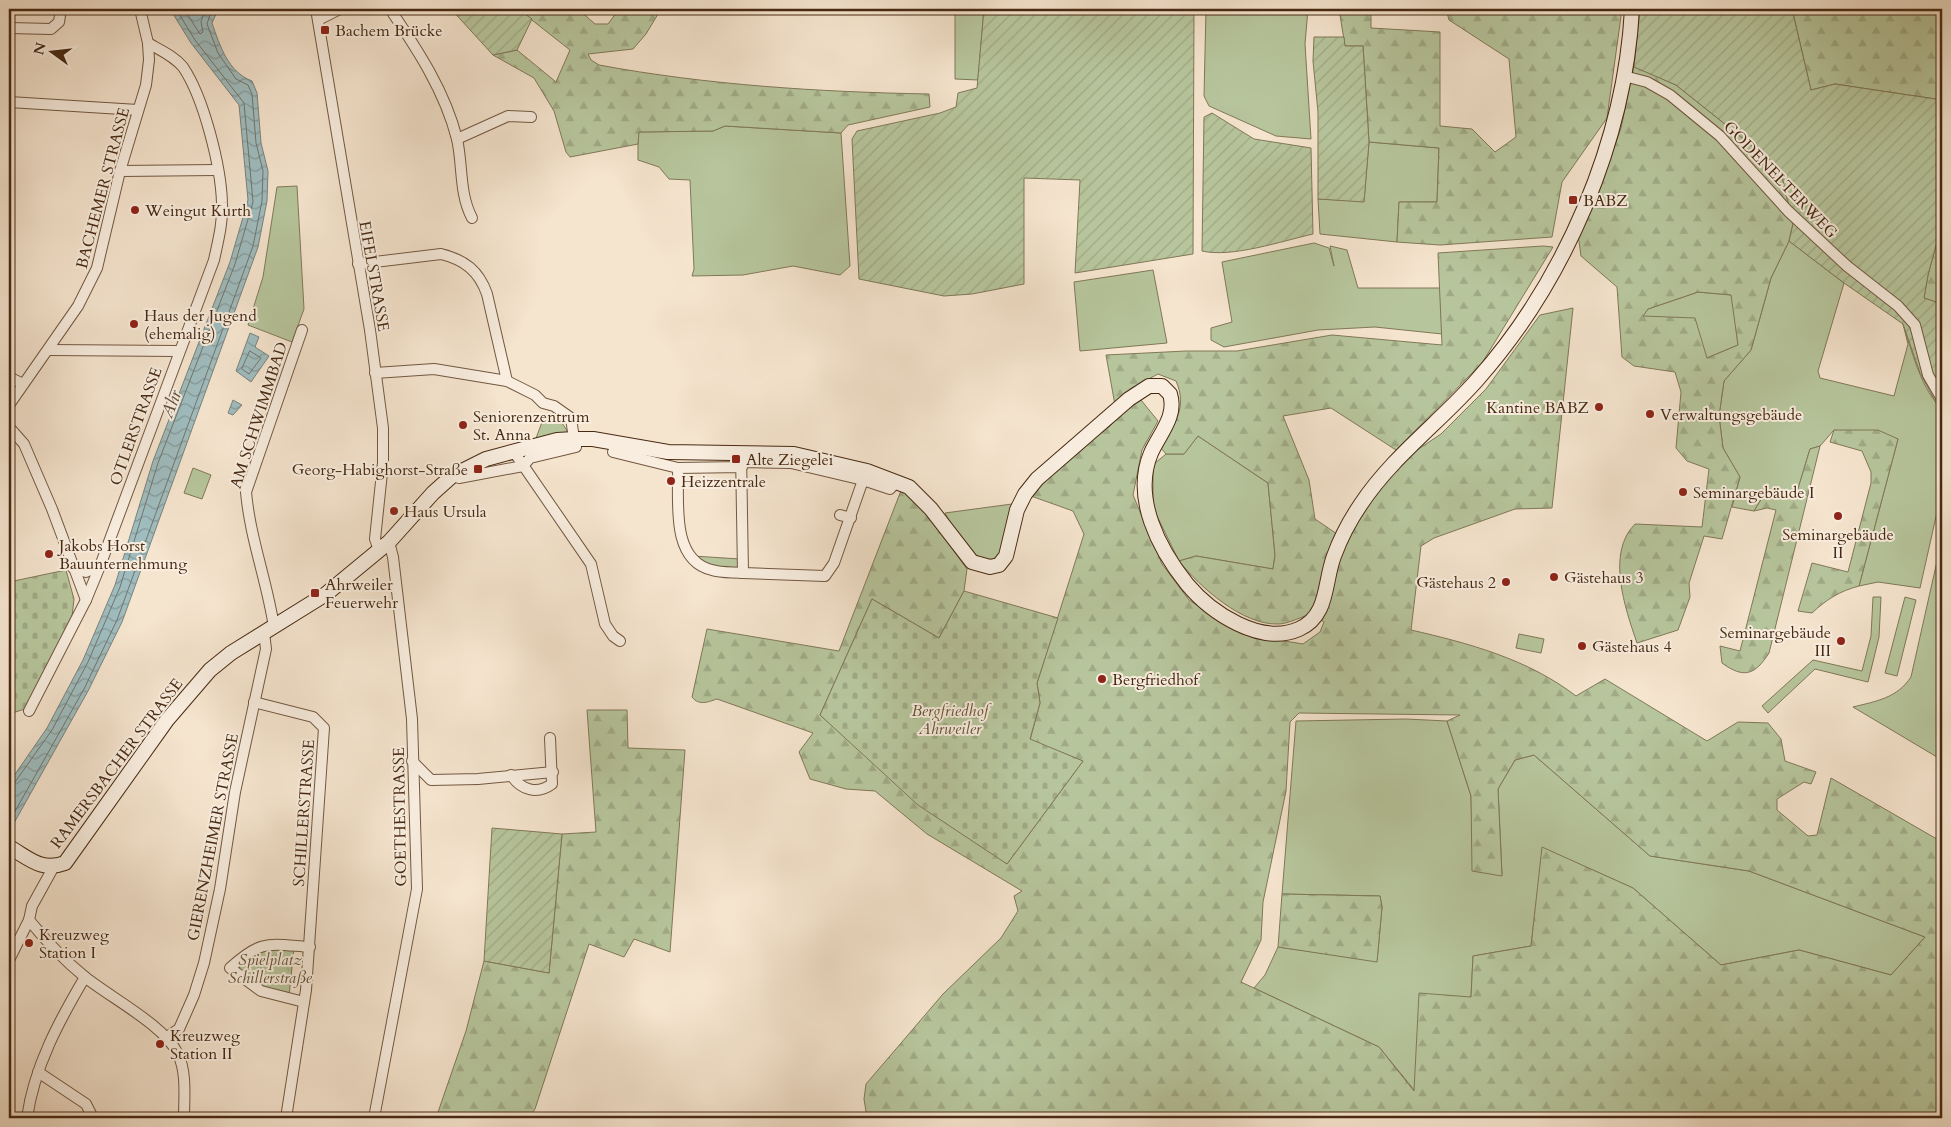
<svg xmlns="http://www.w3.org/2000/svg" width="1951" height="1127" viewBox="0 0 1951 1127" font-family="Cardo,serif">
	<style>
		.grass { fill: #b7c59c; stroke: #807857 }
		.forest { fill: url(#forest-firs); stroke: #807857; fill-rule: evenodd }
		.cemetery { fill: url(#cemetery-stones); stroke: #807857 }
		.park { fill: url(#park-tufts); stroke: #807857 }
		.garden { fill: url(#garden-furrows); stroke: #807857 }
		.water { fill: url(#water-waves); stroke: #7c827a }
		.lines { fill: none; stroke-linecap: round; stroke-linejoin: round }
		.shore { stroke: #747469; stroke-width: 1 }
		.minor-casing { stroke: #735841; stroke-width: 12 }
		.secondary-casing { stroke: #482a12; stroke-width: 16 }
		.minor { stroke: #f8eddf; stroke-width: 10 }
		.secondary { stroke: #f8eddf; stroke-width: 14 }
		.poi-dot { fill: #8f2418; stroke: #f8eddf; stroke-width: 2 }
		.labels { text-anchor: middle; stroke-width: 4; stroke-linejoin: round; paint-order: stroke }
		.poi-label { font-size: 16px; fill: #482a12; stroke: #f8eddf; text-anchor: start }
		.street-label { font-size: 16px; fill: #482a12; stroke: #f8eddf }
		.park-label { font-size: 16px; font-style: italic; fill: #645134; stroke: #f8eddf }
		.water-label { font-size: 18px; font-style: italic; fill: #5e4f3e; stroke: #f8eddf }
	</style>
	<defs>
		<pattern id="forest-firs" width="22" height="20" patternUnits="userSpaceOnUse" patternTransform="scale(1.25)"><rect width="22" height="20" fill="#b7c59c"/><path d="M5 1l3.5 6h-7zM16 11l3.5 6h-7z" fill="#9fa985"/></pattern>
		<pattern id="cemetery-stones" width="16" height="16" patternUnits="userSpaceOnUse" patternTransform="scale(1.25)"><rect width="16" height="16" fill="#b7c59c"/><path d="M2 7V4a2 2 0 0 1 4 0v3zM10 15v-3a2 2 0 0 1 4 0v3z" fill="#9fa985"/></pattern>
		<pattern id="park-tufts" width="24" height="20" patternUnits="userSpaceOnUse" patternTransform="scale(1.25)"><rect width="24" height="20" fill="#b7c59c"/><path d="M3 7l-1-3M5 7V3M7 7l1-3M15 17l-1-3M17 17v-4M19 17l1-3" fill="none" stroke="#9fa985"/></pattern>
		<pattern id="garden-furrows" width="10" height="10" patternUnits="userSpaceOnUse" patternTransform="scale(1.25)"><rect width="10" height="10" fill="#b7c59c"/><path d="M-1 1l2-2M0 10L10 0M9 11l2-2" fill="none" stroke="#9fa985"/></pattern>
		<pattern id="water-waves" width="16" height="10" patternUnits="userSpaceOnUse" patternTransform="scale(1.25)"><rect width="16" height="10" fill="#9fbdc0"/><path d="M0 5q4-4 8 0t8 0" fill="none" stroke="#849a9b"/></pattern>
	</defs>
	<rect width="100%" height="100%" fill="#f5e4ce"/>
	<filter id="stains"><feTurbulence type="fractalNoise" baseFrequency=".004" numOctaves="4"/><feColorMatrix values="0 0 0 0 .2 0 0 0 0 .09 0 0 0 0 .02 0 0 0 .5 -.17"/></filter>
	<radialGradient id="worn" r=".72"><stop offset=".6" stop-color="#630" stop-opacity="0"/><stop offset="1" stop-color="#630" stop-opacity=".3"/></radialGradient>
	<g class="grass">
		<path d="M955,9H984L978,80L955,79Z"/>
		<path d="M1206,9H1308L1305,44L1311,139L1276,136L1209,106L1204,96Z"/>
		<path d="M725,126L841,133L850,266L840,275L793,266L743,275L692,276L694,269L690,180L669,179L659,167L638,160V132L713,131Z"/>
		<path d="M1369,142L1439,148L1437,202H1399L1397,242L1320,234L1318,199L1364,201Z"/>
		<path d="M297,186L304,309L292,342L248,325L263,277L277,187Z"/>
		<path d="M1789,241L1844,283L1818,371L1820,378L1894,396L1908,344L1903,324C1910,345 1923,396 1942,407V490L1920,588L1878,582L1859,586L1898,439L1834,430L1820,446L1810,449L1797,492L1762,498L1754,511L1732,507L1740,477L1723,448L1719,416L1724,381L1751,350L1771,278Z"/>
		<path d="M1314,243L1329,248L1334,266L1330,246L1347,250L1358,288H1440L1442,334L1375,327L1318,330L1224,347L1211,340V328L1232,322L1222,262Z"/>
		<path d="M1153,270L1167,343L1080,351L1074,282Z"/>
		<path d="M1698,292L1732,295L1738,345L1707,358L1642,316L1648,309Z"/>
		<path d="M545,414L558,422L560,420L568,432L535,441Z"/>
		<path d="M1198,436L1268,483L1275,555L1273,569L1196,556L1179,561L1153,508V468L1154,464L1166,454H1184Z"/>
		<path d="M193,468L211,475L202,499L184,493Z"/>
		<path d="M1012,504L1001,554C981,579 953,527 945,513Z"/>
		<path d="M1942,539V760L1853,707C1877,701 1897,698 1911,677Z"/>
		<path d="M1873,597H1881L1879,637L1868,682L1815,669L1768,713L1762,706L1813,660L1862,671L1871,636Z"/>
		<path d="M1905,597L1916,600L1897,676L1885,673Z"/>
		<path d="M1519,634L1544,639L1541,653L1516,648Z"/>
		<path d="M1406,719L1447,721L1471,796L1473,871L1502,875L1498,789L1515,760L1534,755L1650,856L1749,871L1925,937L1891,975L1799,950L1721,965L1633,888L1543,848L1531,946L1473,956L1471,997L1415,1091L1379,1047L1254,988L1265,975L1278,947L1377,961L1382,907L1380,896L1282,894L1296,721Z"/>
	</g>
	<g class="forest">
		<path d="M518,9H578L595,24H608L619,9H727L686,10L658,14L646,34L633,49L588,54L591,60L599,65C707,85 819,92 929,94L930,107L848,125L841,133L725,126L713,131L639,132L638,144L570,157L566,152L554,111L534,78L493,55L517,50L556,82L570,50Z"/>
		<path d="M1339,9H1371V28L1440,32V126L1472,129L1495,152L1516,137L1509,59L1449,20L1446,9H1622L1607,118L1562,182L1552,237L1440,245L1397,242L1399,202H1437L1439,148L1369,142L1363,46H1345Z"/>
		<path d="M1792,9H1942V100L1835,84L1811,90Z"/>
		<path d="M1634,66L1676,85L1780,168L1793,224L1789,241L1771,278L1751,350L1724,381L1719,416L1723,448L1740,477L1722,539L1704,536L1689,583L1690,597L1678,630L1637,643C1625,608 1606,553 1635,524L1702,527L1709,469L1687,461L1676,448L1681,392L1675,372L1634,366L1622,357L1617,287L1581,256L1578,234L1592,208L1621,128ZM1698,292L1731,295L1738,345L1707,358L1695,318L1643,316L1648,309Z"/>
		<path d="M1942,223V304L1924,298L1928,275Z"/>
		<path d="M1543,246L1553,247L1482,363L1396,450L1331,408L1283,416L1309,480L1315,519L1337,534L1321,593L1308,615C1299,618 1287,624 1278,624C1242,625 1200,587 1179,561L1196,556L1273,569L1275,555L1268,483L1198,436L1184,454H1166L1161,448C1174,424 1188,408 1176,381L1158,374L1130,389L1115,405L1106,355L1186,351H1237L1332,335L1442,345L1438,253Z"/>
		<path d="M1573,308L1552,508L1515,509L1434,538L1421,546L1411,630C1468,643 1528,659 1576,696L1605,679L1707,741L1738,722L1768,723L1781,739L1785,761L1816,772L1811,784L1804,782L1777,799V810L1808,836L1817,835L1831,778L1942,842V1118H867L864,1099L866,1084L943,994L1001,938L1018,911L1014,896L1022,891L927,834L875,791L846,789L810,779L799,752L813,733L717,699C708,702 699,706 692,697L707,629L839,651L902,488L924,510L967,569L964,591L939,638L872,599L820,715L873,762L1007,864L1083,761L1030,740L1040,703L1037,683L1084,534L1073,511L1031,496L1072,453L1109,427L1137,399L1141,400L1158,421L1142,450L1133,495L1162,564L1189,600L1242,634L1303,644L1320,632L1324,622L1321,620L1334,565L1371,497L1402,460L1441,434L1486,389L1540,315ZM1299,713L1460,715L1447,721L1471,796L1472,871L1502,876L1498,789L1515,760L1534,755L1650,856L1749,871L1925,937L1891,975L1799,950L1721,965L1633,888L1542,847L1531,946L1473,956L1471,997L1419,993L1414,1091L1379,1047L1241,982L1261,940L1263,902L1286,791L1290,722Z"/>
		<path d="M1834,430H1878L1898,439L1859,586C1840,591 1827,599 1812,613L1798,611L1812,563L1848,572L1871,483V472L1862,451L1830,442Z"/>
		<path d="M1820,446L1769,653C1755,675 1744,679 1722,663L1720,646L1740,651L1776,510L1767,508L1754,511L1762,498L1797,492L1810,449Z"/>
		<path d="M587,710H627L628,748L685,750L670,952L634,939L624,957L589,944L535,1109L528,1118H436L466,1031L484,961L549,973L562,834L596,832Z"/>
		<path d="M1282,894L1380,896L1382,907L1377,962L1278,947Z"/>
	</g>
	<g class="cemetery">
		<path d="M66,570L74,599L72,617L28,708L9,714V582Z"/>
		<path d="M964,591L1058,618L1037,683L1040,703L1030,739L1083,761L1007,864L918,805L820,715L872,599L939,638Z"/>
	</g>
	<g class="park">
		<path d="M693,556L740,559V571L713,569Z"/>
		<path d="M294,948L289,996C265,991 252,984 236,965L255,951Z"/>
	</g>
	<g class="garden">
		<path d="M451,9H518L532,19L517,50L493,55Z"/>
		<path d="M984,9H1194L1193,254L1075,273L1080,180L1024,178V284L972,294L944,296L859,279L852,139L857,131L940,113L956,107L958,93L977,88Z"/>
		<path d="M1640,9H1792L1811,90L1835,84L1942,100V223L1928,275L1924,298L1942,304V407L1936,403L1920,373L1903,324L1844,283L1789,241L1793,224L1780,168L1676,85L1634,67Z"/>
		<path d="M1314,37H1344L1345,46H1363L1369,142L1364,202L1318,199V112L1313,61Z"/>
		<path d="M1212,113L1254,139L1311,148L1313,234C1282,241 1232,258 1202,251L1204,117Z"/>
		<path d="M492,828L562,834L549,973L484,961Z"/>
	</g>
	<g class="water">
		<path d="M170,9H216L217,12L212,23C220,46 228,72 252,81L257,93L261,143L268,171L267,201L258,247L122,622L88,691L9,832V783L47,728L83,660L115,585L153,461L230,262L248,200L239,105L191,43Z"/>
		<path d="M250,333L259,337L255,347L269,356L251,382L236,371Z"/>
		<path d="M233,400L242,405L233,415L228,413Z"/>
	</g>
	<g class="lines">
		<g class="shore">
			<path d="M184,9L200,34L203,32L201,22L205,9"/>
			<path d="M250,351L261,358L249,374L242,369Z"/>
			<path d="M9,785L15,782L52,730L88,662L120,587L158,463L235,264L253,202L244,103L195,40L176,9"/>
			<path d="M9,822L84,689L117,620L253,246L262,201L263,171L256,143L252,94L248,85L236,79L218,53L207,24L212,9"/>
		</g>
		<g class="minor-casing">
			<g id="minor">
				<path d="M316,9L370,330L383,428V463L375,539L379,550"/>
				<path d="M390,9C417,49 445,91 457,139C463,166 459,193 472,218"/>
				<path d="M318,20L340,9"/>
				<path d="M9,28L51,29L59,22L61,9"/>
				<path d="M1624,76L1647,82L1670,95L1720,136L1788,211L1847,266L1898,306L1915,325L1928,375L1942,399"/>
				<path d="M9,102L138,110"/>
				<path d="M457,139L508,116L531,117"/>
				<path d="M120,171L217,170"/>
				<path d="M358,264L441,254C465,260 479,271 487,294L507,381"/>
				<path d="M49,350L178,351"/>
				<path d="M375,373L434,369L507,381L535,395L543,403L554,406L571,418L574,439"/>
				<path d="M9,377L23,384"/>
				<path d="M9,405L78,306L97,268L120,171L146,85L149,60L148,43L140,9"/>
				<path d="M9,427L24,444L52,509L86,600"/>
				<path d="M514,452L591,564L605,624L613,636L620,641"/>
				<path d="M613,452L678,468"/>
				<path d="M741,453C742,493 742,533 743,573L825,576L834,563L863,480L791,463L744,462L742,467L678,468C679,500 670,560 712,570C721,573 733,572 743,573"/>
				<path d="M454,476L459,478L523,466L530,458L576,447"/>
				<path d="M863,480L890,489L897,481"/>
				<path d="M840,515L851,518"/>
				<path d="M73,568L86,572L100,566"/>
				<path d="M274,627C267,581 250,538 246,492L302,330"/>
				<path d="M254,702L313,717L324,728L306,990L286,1118"/>
				<path d="M29,711L86,600L100,566L214,260C218,241 223,223 222,203C221,167 204,98 183,67C174,56 160,50 148,43"/>
				<path d="M412,761L431,780L478,779L553,772"/>
				<path d="M511,775C521,790 537,795 552,784L550,738"/>
				<path d="M53,868L32,906L29,920C46,941 64,960 85,977C111,998 164,1025 178,1054C187,1073 184,1098 184,1118"/>
				<path d="M9,960L29,920"/>
				<path d="M304,1002L261,991L230,968C262,939 268,944 310,947"/>
				<path d="M167,1037L179,1029L194,995L204,963L220,889L235,792L266,649L264,633"/>
				<path d="M38,1072L86,1104L93,1118"/>
				<path d="M27,1118C34,1067 59,1021 85,977"/>
				<path d="M374,1118L417,889L412,719L393,557L389,542"/>
			</g>
		</g>
		<g class="secondary-casing">
			<path id="secondary" d="M9,847C29,858 41,872 65,863L167,720L210,670L231,653L326,594L389,542L433,493L452,476L486,459L557,440L574,439H593L668,452L794,454L867,471L909,487L931,509L972,562L990,567L999,565L1006,556L1017,510L1025,494L1037,479L1129,399L1149,386H1162L1170,394C1177,416 1160,433 1151,453C1132,498 1159,549 1187,584C1211,613 1261,646 1299,629C1329,616 1324,582 1334,556C1341,537 1350,520 1361,504C1392,457 1440,422 1477,380C1565,281 1625,141 1632,9"/>
		</g>
		<use href="#minor" class="minor"/>
		<use href="#secondary" class="secondary"/>
	</g>
	<g class="poi-dot">
		<rect x="320" y="25" width="10" height="10" rx="2.5"/>
		<rect x="1568" y="195" width="10" height="10" rx="2.5"/>
		<circle cx="135" cy="210" r="5"/>
		<circle cx="134" cy="324" r="5"/>
		<circle cx="1599" cy="407" r="5"/>
		<circle cx="1650" cy="414" r="5"/>
		<circle cx="463" cy="425" r="5"/>
		<rect x="731" y="454" width="10" height="10" rx="2.5"/>
		<rect x="473" y="464" width="10" height="10" rx="2.5"/>
		<circle cx="671" cy="481" r="5"/>
		<circle cx="1683" cy="492" r="5"/>
		<circle cx="394" cy="511" r="5"/>
		<circle cx="1838" cy="516" r="5"/>
		<circle cx="49" cy="554" r="5"/>
		<circle cx="1554" cy="577" r="5"/>
		<circle cx="1506" cy="582" r="5"/>
		<rect x="310" y="588" width="10" height="10" rx="2.5"/>
		<circle cx="1841" cy="641" r="5"/>
		<circle cx="1582" cy="646" r="5"/>
		<circle cx="1102" cy="679" r="5"/>
		<circle cx="29" cy="943" r="5"/>
		<circle cx="160" cy="1044" r="5"/>
	</g>
	<g class="labels">
		<g class="poi-label">
			<text x="335" y="36">Bachem Brücke</text>
			<text x="1583" y="206">BABZ</text>
			<text x="145" y="216">Weingut Kurth</text>
			<text x="144" y="321">Haus der Jugend<tspan x="144" dy="18">(ehemalig)</tspan></text>
			<text x="1589" y="413" text-anchor="end">Kantine BABZ</text>
			<text x="1660" y="420">Verwaltungsgebäude</text>
			<text x="473" y="422">Seniorenzentrum<tspan x="473" dy="18">St. Anna</tspan></text>
			<text x="746" y="465">Alte Ziegelei</text>
			<text x="468" y="475" text-anchor="end">Georg-Habighorst-Straße</text>
			<text x="681" y="487">Heizzentrale</text>
			<text x="1693" y="498">Seminargebäude I</text>
			<text x="404" y="517">Haus Ursula</text>
			<text x="1838" y="540" text-anchor="middle">Seminargebäude<tspan x="1838" dy="18">II</tspan></text>
			<text x="59" y="551">Jakobs Horst<tspan x="59" dy="18">Bauunternehmung</tspan></text>
			<text x="1564" y="583">Gästehaus 3</text>
			<text x="1496" y="588" text-anchor="end">Gästehaus 2</text>
			<text x="325" y="590">Ahrweiler<tspan x="325" dy="18">Feuerwehr</tspan></text>
			<text x="1831" y="638" text-anchor="end">Seminargebäude<tspan x="1831" dy="18">III</tspan></text>
			<text x="1592" y="652">Gästehaus 4</text>
			<text x="1112" y="685">Bergfriedhof</text>
			<text x="39" y="940">Kreuzweg<tspan x="39" dy="18">Station I</tspan></text>
			<text x="170" y="1041">Kreuzweg<tspan x="170" dy="18">Station II</tspan></text>
		</g>
		<g class="street-label">
			<text transform="translate(1781 179) rotate(46)" y="6">GODENELTERWEG</text>
			<text transform="translate(102 188) rotate(-75)" y="6">BACHEMER STRASSE</text>
			<text transform="translate(375 276) rotate(80)" y="6">EIFELSTRASSE</text>
			<text transform="translate(258 415) rotate(-72)" y="6">AM SCHWIMMBAD</text>
			<text transform="translate(135 426) rotate(-70)" y="6">OTLERSTRASSE</text>
			<text transform="translate(116 763) rotate(-53)" y="6">RAMERSBACHER STRASSE</text>
			<text transform="translate(303 813) rotate(-86)" y="6">SCHILLERSTRASSE</text>
			<text transform="translate(399 817) rotate(-91)" y="6">GOETHESTRASSE</text>
			<text transform="translate(212 837) rotate(-79)" y="6">GIERENZHEIMER STRASSE</text>
		</g>
		<g class="park-label">
			<text x="950" y="716">Bergfriedhof<tspan x="950" dy="18">Ahrweiler</tspan></text>
			<text x="270" y="965">Spielplatz<tspan x="270" dy="18">Schillerstraße</tspan></text>
		</g>
		<g class="water-label">
			<text transform="translate(171 404) rotate(-69)" y="6">Ahr</text>
		</g>
	</g>
	<rect width="1951" height="1127" fill="none" stroke="#f5e4ce" stroke-width="30"/>
	<rect x="10" y="10" width="1931" height="1107" fill="none" stroke="#482a12" stroke-width="2.5"/>
	<rect x="15" y="15" width="1921" height="1097" fill="none" stroke="#482a12"/>
	<g transform="translate(52 52) rotate(285)" stroke="#f8eddf" stroke-width="4" paint-order="stroke">
	<path d="M0-4L9 19L0 12L-9 19Z" fill="#482a12"/>
	<text y="-8" font-size="14" font-weight="bold" text-anchor="middle" fill="#482a12">N</text>
	</g>
	<rect width="100%" height="100%" filter="url(#stains)"/>
	<rect width="100%" height="100%" fill="url(#worn)"/>
</svg>
